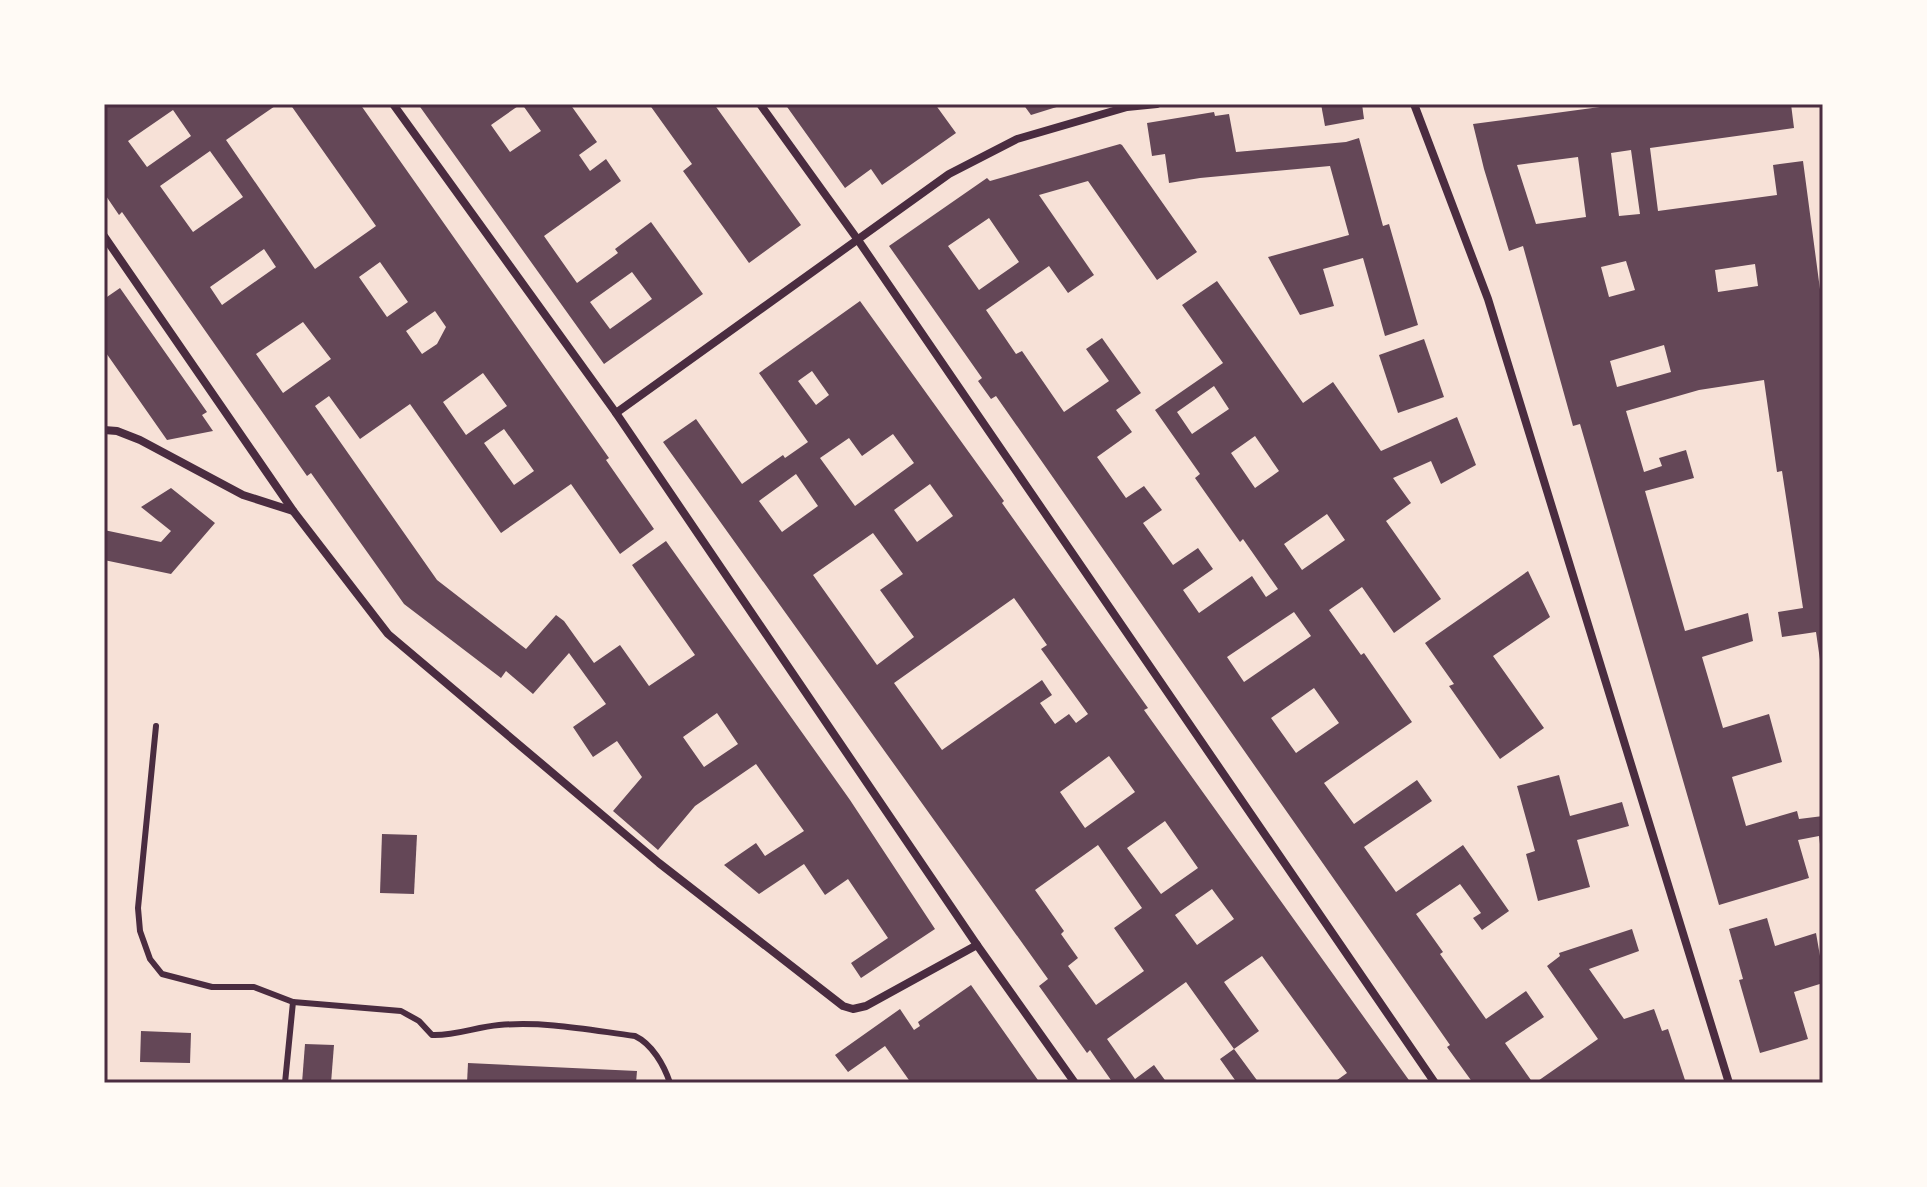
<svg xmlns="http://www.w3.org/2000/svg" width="1927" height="1187" viewBox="0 0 1927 1187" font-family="Georgia,serif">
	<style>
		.building { fill: #644757; fill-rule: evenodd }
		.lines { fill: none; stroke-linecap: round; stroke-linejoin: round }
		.service { stroke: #4a2c40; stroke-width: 6 }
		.minor { stroke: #4a2c40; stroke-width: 8 }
		.neatline { fill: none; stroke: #4a2c40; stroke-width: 3 }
	</style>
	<rect width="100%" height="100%" fill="#f7e1d7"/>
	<g class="building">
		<path d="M104,104H278L226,140L315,269L376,226L290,104H360L609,458L606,460L654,529L620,554L571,484L501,533L410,404L360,439L329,396L315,406L437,580L526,649L556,615L564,621L594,663L620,645L649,686L695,655L632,565L666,541L850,800L935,929L861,978L851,963L888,938L848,879L825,895L804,864L759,894L724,865L756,843L765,856L804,831L756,764L695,806L658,850L613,811L642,777L617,741L593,757L573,727L606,704L569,653L533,694L506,671L501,678L404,604L311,473L307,476L122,212L119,215L104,193ZM173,110L191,136L147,167L128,141ZM210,151L243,197L193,232L160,186ZM264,249L276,267L222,305L210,287ZM380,262L408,302L387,317L359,277ZM435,311L446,327L437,344L422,354L406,331ZM303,322L331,359L283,393L256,354ZM483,373L507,406L466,435L443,402ZM504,429L534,471L514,485L484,443ZM717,713L738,744L704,767L683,737Z"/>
		<path d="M418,104H521L491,125L510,152L541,131L522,104H570L597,142L579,155L590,171L606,159L621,181L544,236L577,283L618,253L615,249L651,222L703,294L604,364ZM632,272L652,299L610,329L590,302Z"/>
		<path d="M649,104H714L801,225L749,263L683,171L692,164Z"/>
		<path d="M785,104H935L956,133L882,185L871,169L845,188Z"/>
		<path d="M1023,104H1063V105L1031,115Z"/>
		<path d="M1321,104H1362L1364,119L1325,126Z"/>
		<path d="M1622,104H1791L1794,128L1650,148L1658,211L1777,195L1773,165L1803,161L1823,312V666L1821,667L1816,632L1782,637L1778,612L1803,608L1782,471L1777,472L1764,380L1699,390L1626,411L1644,472L1662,466L1659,458L1686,450L1694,478L1645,491L1685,631L1748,613L1753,641L1702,657L1723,728L1769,714L1782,762L1732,777L1746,826L1797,811L1799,819L1823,816V852H1821L1819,836L1798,840L1809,878L1719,905L1580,424L1573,426L1523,246L1509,251L1484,169L1473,124ZM1631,150L1640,214L1619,216L1611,153ZM1578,157L1586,217L1536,224L1517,165ZM1626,261L1635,290L1609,297L1601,267ZM1755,264L1758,286L1718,292L1715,270ZM1664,345L1671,372L1617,387L1610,361Z"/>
		<path d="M1214,112L1215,116L1229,114L1236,152L1346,142L1359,138L1383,226L1389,224L1418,325L1385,336L1363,258L1323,269L1334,306L1300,315L1268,257L1349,235L1330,166L1200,178L1169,183L1165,154L1152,156L1147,123Z"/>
		<path d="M1120,144L1122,145L1197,252L1157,280L1088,181L1039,195L1094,275L1068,293L1049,266L986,310L1016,354L1022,351L1064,412L1109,381L1086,349L1102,338L1141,393L1116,410L1132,432L1097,457L1126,498L1144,486L1162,510L1143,523L1173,565L1198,548L1213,569L1183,590L1199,613L1252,576L1266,597L1278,589L1243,539L1240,542L1195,478L1200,474L1155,410L1223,363L1182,305L1217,281L1303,403L1333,382L1381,451L1457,417L1476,465L1441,484L1431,461L1393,478L1411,503L1386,521L1441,599L1394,633L1362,587L1329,610L1361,655L1364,653L1412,722L1324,783L1354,824L1417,780L1432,801L1364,847L1396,892L1463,845L1509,911L1482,930L1473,918L1481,913L1460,884L1416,914L1443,952L1440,954L1486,1019L1526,991L1544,1017L1505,1043L1533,1083H1473L1447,1047L1450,1045L996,396L991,399L978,381L982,378L889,246L987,178L990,181ZM989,218L1019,262L979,290L948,246ZM1214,386L1229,409L1192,434L1177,412ZM1255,436L1279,471L1255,488L1231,453ZM1327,514L1345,540L1302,570L1284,544ZM1294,612L1311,636L1244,682L1227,657ZM1314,688L1339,723L1296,753L1271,718Z"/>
		<path d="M120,288L207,412L202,415L213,431L167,440L104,350V299Z"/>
		<path d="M860,301L1004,501L1002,503L1148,708L1144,710L1411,1083H1333L1347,1073L1262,956L1224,982L1259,1031L1234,1049L1186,982L1107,1039L1135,1079L1154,1065L1167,1083H1113L1090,1050L1087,1053L1039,986L1048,979L663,442L696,419L742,484L783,455L785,458L808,442L759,373ZM812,371L829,395L816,405L798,381ZM893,434L914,463L855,506L820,458L849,438L862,456ZM796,474L818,506L782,532L759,501ZM930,484L953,516L917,542L894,510ZM873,533L903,574L880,590L914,637L877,665L813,575ZM1014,598L1047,645L1041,649L1088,714L1076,723L1069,714L1055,724L1040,703L1052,695L1042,680L942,750L894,683ZM1109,756L1135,792L1085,828L1060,792ZM1165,821L1198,868L1161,894L1127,848ZM1098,845L1142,908L1114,928L1144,971L1096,1005L1068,966L1078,958L1061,934L1064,931L1035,890ZM1212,889L1234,919L1197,945L1175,915Z"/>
		<path d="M1424,339L1444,397L1398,413L1379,355Z"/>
		<path d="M171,488L215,523L171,574L104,560V530L161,542L171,531L141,507Z"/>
		<path d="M1528,571L1550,617L1493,656L1544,728L1500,759L1449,686L1454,684L1425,643Z"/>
		<path d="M1559,775L1570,816L1622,802L1629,826L1577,840L1590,887L1538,901L1526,854L1535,851L1517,786Z"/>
		<path d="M382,834L417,835L414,894L380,893Z"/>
		<path d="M1767,918L1775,946L1816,933L1820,956L1823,955V983L1794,992L1808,1039L1760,1053L1739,980L1743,979L1729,929Z"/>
		<path d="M1632,929L1639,951L1589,969L1624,1019L1654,1009L1662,1031L1668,1029L1686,1083H1535L1598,1039L1547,966L1560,956L1559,953Z"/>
		<path d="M971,985L1040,1083H911L885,1046L848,1072L835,1055L900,1009L914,1030L920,1026L918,1022Z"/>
		<path d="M141,1031L191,1033L190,1063L140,1062Z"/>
		<path d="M305,1044L334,1045L331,1083H302Z"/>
		<path d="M1234,1049L1259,1083H1231L1235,1080L1220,1059Z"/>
		<path d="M468,1063L637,1071L636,1083H467Z"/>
	</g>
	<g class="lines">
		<g class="service">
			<path d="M156,726L138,908L140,931L150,959L162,974L212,987H254L293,1002"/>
			<path d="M285,1083L293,1002L401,1011L419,1021L432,1035C455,1036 476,1027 499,1025C546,1021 589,1030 635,1036C652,1044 664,1065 670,1083"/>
		</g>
		<g class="minor">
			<path d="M393,104L616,413L977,945L1075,1083"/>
			<path d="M760,104L858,240L1435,1083"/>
			<path d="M1414,104L1488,299L1729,1083"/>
			<path d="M104,236L294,512L388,634L659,863L843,1006L853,1009L866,1006L977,945"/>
			<path d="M616,413L949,174L1017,139L1127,107L1157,104"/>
			<path d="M104,430L117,431L140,440L243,495L293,511"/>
		</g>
	</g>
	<rect width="1927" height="1187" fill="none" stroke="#fffaf5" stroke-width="212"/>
	<rect x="106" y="106" width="1715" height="975" class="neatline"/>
</svg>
